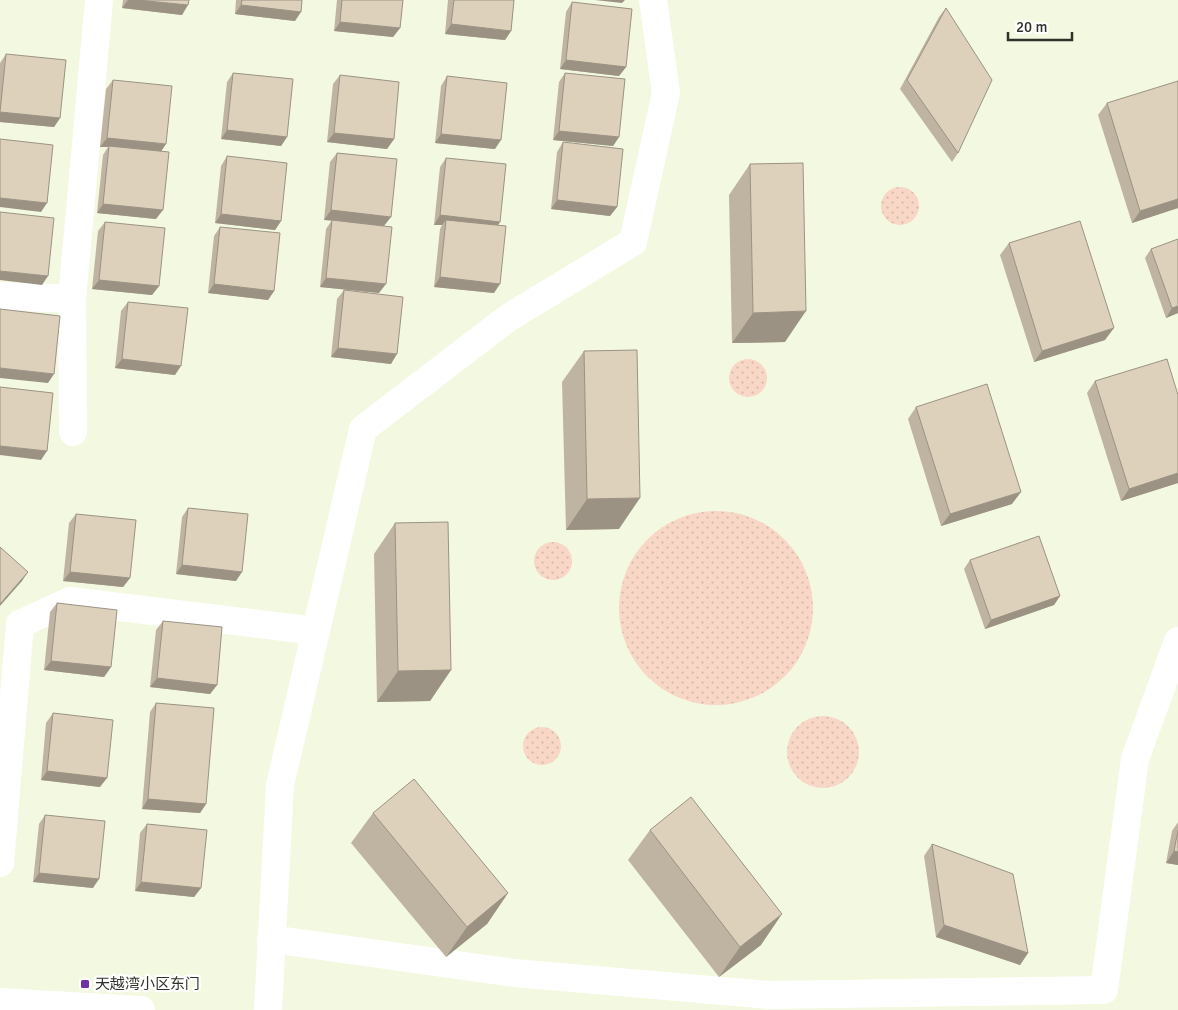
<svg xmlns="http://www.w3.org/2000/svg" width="1178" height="1010" viewBox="0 0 1178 1010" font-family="Signika,'Noto Sans SC',sans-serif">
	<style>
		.grass { fill: url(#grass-dots) }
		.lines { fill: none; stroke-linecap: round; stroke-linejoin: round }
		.minor { stroke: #fff; stroke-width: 28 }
		.wall { fill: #beb4a1 }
		.shaded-wall { fill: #9b9283 }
		.building { fill: #ddd1bb; stroke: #9b9283 }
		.poi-dot { fill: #6f32a8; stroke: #fff; stroke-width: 2 }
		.labels { text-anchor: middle; stroke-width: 4.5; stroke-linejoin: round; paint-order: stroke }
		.poi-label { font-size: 15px; fill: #303229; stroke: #fff; text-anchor: start }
	</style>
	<defs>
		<pattern id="grass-dots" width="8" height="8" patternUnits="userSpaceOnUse" patternTransform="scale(1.25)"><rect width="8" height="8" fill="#f8d7c6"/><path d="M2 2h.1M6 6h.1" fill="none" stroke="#d5b9aa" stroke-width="1.8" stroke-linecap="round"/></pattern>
	</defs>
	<rect width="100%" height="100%" fill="#f3f9e0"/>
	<g class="grass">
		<circle cx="900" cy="206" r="19"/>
		<circle cx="748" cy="378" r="19"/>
		<circle cx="716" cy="608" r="97"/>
		<circle cx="553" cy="561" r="19"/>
		<circle cx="823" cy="752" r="36"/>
		<circle cx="542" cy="746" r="19"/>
	</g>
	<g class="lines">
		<g class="minor">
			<path d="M0,296L72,299"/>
			<path d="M73,432L72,299L99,0"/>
			<path d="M0,863L20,624L70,601L316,631"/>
			<path d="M271,939L514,973L769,995L1104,990L1135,759L1178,641"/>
			<path d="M0,1002L141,1010"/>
			<path d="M268,1010L280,785L363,429L508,318L633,242L666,93L653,0"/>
		</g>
	</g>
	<g class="wall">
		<path d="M123,0H189L182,15L122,8Z"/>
		<path d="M236,0H302L295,21L235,14Z"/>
		<path d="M337,0H403L400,28L393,37L334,31Z"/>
		<path d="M448,0H514L511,31L505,40L445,34Z"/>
		<path d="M572,2L626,67L619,76L560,69L566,12Z"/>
		<path d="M946,8L958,153L952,162L900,89L939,17Z"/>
		<path d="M6,54L60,118L54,127L0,122V63Z"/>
		<path d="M233,73L287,137L281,146L221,139L227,82Z"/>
		<path d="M565,73L619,137L613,146L553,140L559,82Z"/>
		<path d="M340,75L394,139L387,149L327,142L333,84Z"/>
		<path d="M447,76L495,149L435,143L441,86Z"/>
		<path d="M113,80L161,152L156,219L97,213L103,155L108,147H100L106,89Z"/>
		<path d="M1107,103L1178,208L1132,223L1098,115Z"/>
		<path d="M563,142L617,207L610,216L551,209L557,152Z"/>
		<path d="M337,153L384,226L379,293L320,287L326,229L332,220H324L330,162Z"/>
		<path d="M227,156L281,221L275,230L215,223L221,166Z"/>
		<path d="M446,158L500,222L498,225L494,293L434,287L440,229L442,225H434L440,167Z"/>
		<path d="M750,164L785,342L732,343L729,195Z"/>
		<path d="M105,222L159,286L152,295L92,289L98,231Z"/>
		<path d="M220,227L274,291L268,300L208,293L214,236Z"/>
		<path d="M1009,243L1105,340L1034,362L1000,255Z"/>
		<path d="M1151,249L1178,313L1166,318L1145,258Z"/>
		<path d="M344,290L391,364L331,357L337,299Z"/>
		<path d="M128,302L175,375L115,368L121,311Z"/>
		<path d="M584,351L619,529L566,530L562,382Z"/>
		<path d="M1095,381L1178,483L1121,501L1087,393Z"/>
		<path d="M916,407L1012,504L941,526L908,419Z"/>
		<path d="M188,508L236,581L176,574L182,517Z"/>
		<path d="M76,514L130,578L123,587L63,581L69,523Z"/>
		<path d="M395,523L451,670L430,701L377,702L374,554Z"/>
		<path d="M970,560L1060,596L1054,605L985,629L964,569Z"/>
		<path d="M57,603L111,667L104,677L44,670L50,612Z"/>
		<path d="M163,621L217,685L210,694L150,687L156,630Z"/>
		<path d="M156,703L206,804L200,813L142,809L150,712Z"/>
		<path d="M53,713L100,787L41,780L46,723Z"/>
		<path d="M373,813L508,893L487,924L446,957L351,843Z"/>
		<path d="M45,815L93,888L33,882L39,824Z"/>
		<path d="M1178,822V865L1166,863L1172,831Z"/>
		<path d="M147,824L201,888L194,897L135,891L140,833Z"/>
		<path d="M650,830L761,945L719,977L628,860Z"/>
		<path d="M932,844L1028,953L1020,965L936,937L924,856Z"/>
	</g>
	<g class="shaded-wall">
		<path d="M128,0H137L188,5L182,15L122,8Z"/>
		<path d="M595,0H625L622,3Z"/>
		<path d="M241,5L301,12L295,21L235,14Z"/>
		<path d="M340,22L400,28L393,37L334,31Z"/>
		<path d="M451,24L511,31L505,40L445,34Z"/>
		<path d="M566,60L626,67L619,76L560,69Z"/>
		<path d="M0,112L60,118L54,127L0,122Z"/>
		<path d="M227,130L287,137L281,146L221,139Z"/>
		<path d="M559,131L619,137L613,146L553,140Z"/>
		<path d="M334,133L394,139L387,149L327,142Z"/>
		<path d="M441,134L501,140L495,149L435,143Z"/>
		<path d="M107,138L166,144L160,153L109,146L108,147H100Z"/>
		<path d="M0,198L47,203L41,212L0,207Z"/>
		<path d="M1178,199V208L1132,223L1140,211Z"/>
		<path d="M557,200L617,207L610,216L551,209Z"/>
		<path d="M103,204L163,210L156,219L97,213Z"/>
		<path d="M331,210L391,217L384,226L324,220Z"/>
		<path d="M221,214L281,221L275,230L215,223Z"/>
		<path d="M440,215L500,222L494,231L446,220L442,225H434Z"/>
		<path d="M0,271L48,276L42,285L0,280Z"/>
		<path d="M440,277L500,284L494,293L434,287Z"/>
		<path d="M326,278L386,284L379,293L320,287Z"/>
		<path d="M99,280L159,286L152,295L92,289Z"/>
		<path d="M214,284L274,291L268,300L208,293Z"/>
		<path d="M1178,306V313L1166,318L1172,308Z"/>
		<path d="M806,311L785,342L732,343L753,313Z"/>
		<path d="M1114,328L1105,340L1034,362L1042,351Z"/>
		<path d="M338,348L397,354L391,364L331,357Z"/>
		<path d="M122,359L181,366L175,375L115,368Z"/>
		<path d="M0,368L54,374L48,383L0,378Z"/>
		<path d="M0,446L47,451L41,460L0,455Z"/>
		<path d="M1178,473V483L1121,501L1129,489Z"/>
		<path d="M1021,492L1012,504L941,526L950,514Z"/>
		<path d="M640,498L619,529L566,530L587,499Z"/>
		<path d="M182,565L242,572L236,581L176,574Z"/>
		<path d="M28,572L22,581L0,606V604Z"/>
		<path d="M70,572L130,578L123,587L63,581Z"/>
		<path d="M1060,596L1054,605L985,629L991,620Z"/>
		<path d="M51,661L111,667L104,677L44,670Z"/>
		<path d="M451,670L430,701L377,702L398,671Z"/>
		<path d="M157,678L217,685L210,694L150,687Z"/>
		<path d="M47,771L107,778L100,787L41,780Z"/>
		<path d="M148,799L206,804L200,813L142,809Z"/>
		<path d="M1174,851L1178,852V865L1166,863Z"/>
		<path d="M39,873L99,879L93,888L33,882Z"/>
		<path d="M141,882L201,888L194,897L135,891Z"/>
		<path d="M508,893L487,924L446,957L467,927Z"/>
		<path d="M782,914L761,945L719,977L740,947Z"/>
		<path d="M944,925L1028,953L1020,965L936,937Z"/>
	</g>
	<g class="building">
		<path d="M137,0H189L188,5Z"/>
		<path d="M242,0H302L301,12L241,5Z"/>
		<path d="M342,0H403L400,28L340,22Z"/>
		<path d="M454,0H514L511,31L451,24Z"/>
		<path d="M572,2L632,9L626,67L566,60Z"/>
		<path d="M946,8L992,80L958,153L907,80Z"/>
		<path d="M6,54L66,60L60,118L0,112Z"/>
		<path d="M233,73L293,79L287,137L227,130Z"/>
		<path d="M565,73L625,79L619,137L559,131Z"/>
		<path d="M340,75L399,82L394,139L334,133Z"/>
		<path d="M447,76L507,83L501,140L441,134Z"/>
		<path d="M113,80L172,86L166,144L107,138Z"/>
		<path d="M1178,81V199L1140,211L1107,103Z"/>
		<path d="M0,139L53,145L47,203L0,198Z"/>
		<path d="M563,142L623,149L617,207L557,200Z"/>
		<path d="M109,146L169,152L163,210L103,204Z"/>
		<path d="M337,153L397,159L391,217L331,210Z"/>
		<path d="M227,156L287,163L281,221L221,214Z"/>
		<path d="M446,158L506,164L500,222L440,215Z"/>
		<path d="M803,163L806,311L753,313L750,164Z"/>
		<path d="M0,212L54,218L48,276L0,271Z"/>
		<path d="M332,220L392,227L386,284L326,278Z"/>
		<path d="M446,220L506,226L500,284L440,277Z"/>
		<path d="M1080,221L1114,328L1042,351L1009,243Z"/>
		<path d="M105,222L165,228L159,286L99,280Z"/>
		<path d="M220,227L280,233L274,291L214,284Z"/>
		<path d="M1178,239V306L1172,308L1151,249Z"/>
		<path d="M344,290L403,297L397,354L338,348Z"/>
		<path d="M128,302L188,308L181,366L122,359Z"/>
		<path d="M0,309L60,316L54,374L0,368Z"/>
		<path d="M637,350L640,498L587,499L584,351Z"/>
		<path d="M1167,359L1178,395V473L1129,489L1095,381Z"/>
		<path d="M987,384L1021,492L950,514L916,407Z"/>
		<path d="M0,387L53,393L47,451L0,446Z"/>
		<path d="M188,508L248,514L242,572L182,565Z"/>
		<path d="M76,514L136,520L130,578L70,572Z"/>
		<path d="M448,522L451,670L398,671L395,523Z"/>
		<path d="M1039,536L1060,596L991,620L970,560Z"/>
		<path d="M0,547L28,572L0,604Z"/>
		<path d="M57,603L117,610L111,667L51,661Z"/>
		<path d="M163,621L222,627L217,685L157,678Z"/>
		<path d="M156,703L214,708L206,804L148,799Z"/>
		<path d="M53,713L113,720L107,778L47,771Z"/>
		<path d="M414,779L508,893L467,927L373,813Z"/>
		<path d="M691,797L782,914L740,947L650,830Z"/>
		<path d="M45,815L105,821L99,879L39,873Z"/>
		<path d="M147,824L207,830L201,888L141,882Z"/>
		<path d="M1178,830V852L1174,851Z"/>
		<path d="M932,844L1013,874L1028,953L944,925Z"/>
	</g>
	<rect class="poi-dot" x="80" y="979" width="10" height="10" rx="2.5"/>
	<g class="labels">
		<g class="poi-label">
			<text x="95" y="989">天越湾小区东门</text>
		</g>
	</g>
	<path d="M1008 32v8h64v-8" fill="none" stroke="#303229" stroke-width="2.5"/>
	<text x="1016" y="32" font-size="15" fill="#303229" stroke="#ffffff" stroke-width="4" paint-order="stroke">20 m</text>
</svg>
